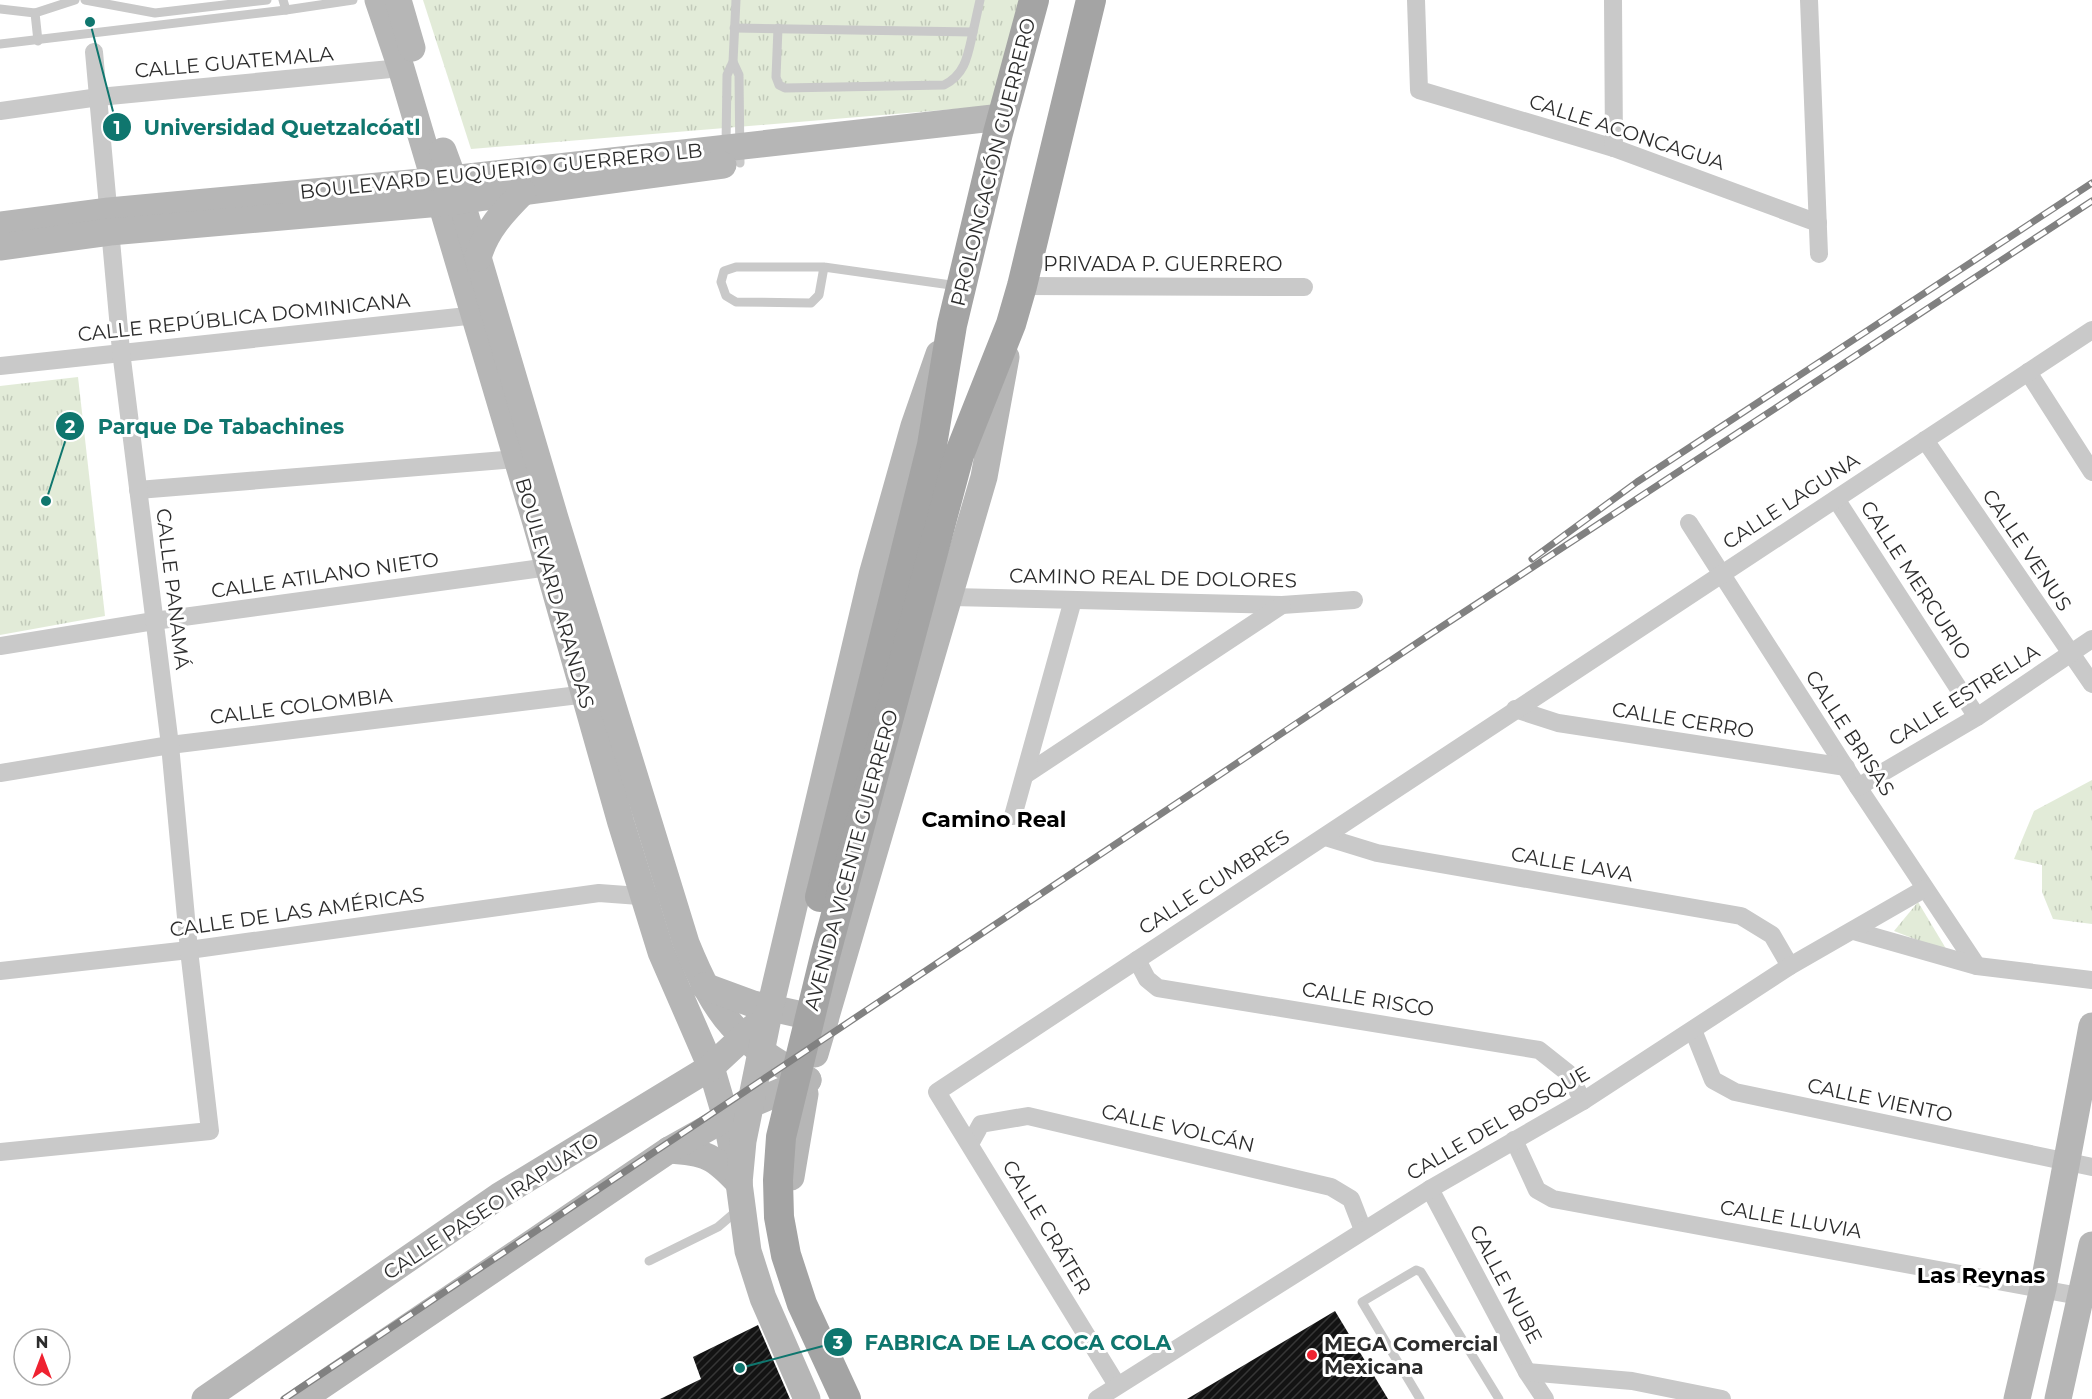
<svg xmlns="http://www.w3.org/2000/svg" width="2092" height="1399" viewBox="0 0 2092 1399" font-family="Montserrat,sans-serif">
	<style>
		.grass { fill: url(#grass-tufts) }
		.building { fill: url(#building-hatch) }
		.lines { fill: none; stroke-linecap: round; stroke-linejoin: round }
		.lane { stroke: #c9c9c9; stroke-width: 9 }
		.street { stroke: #c9c9c9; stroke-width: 18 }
		.secondary { stroke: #b6b6b6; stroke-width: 27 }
		.primary { stroke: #a4a4a4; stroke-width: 30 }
		.rail-casing { stroke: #818181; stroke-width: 7 }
		.rail { stroke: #fff; stroke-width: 4.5; stroke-dasharray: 14; stroke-linecap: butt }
		.poi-dot { fill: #ef2230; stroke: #fff; stroke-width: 2 }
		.labels { text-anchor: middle; stroke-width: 6; stroke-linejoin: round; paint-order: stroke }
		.street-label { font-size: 20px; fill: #2c2c2c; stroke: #fff }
		.poi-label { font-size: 20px; font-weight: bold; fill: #2c2c2c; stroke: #fff; text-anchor: start }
		.quarter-label { font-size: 22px; font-weight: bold; fill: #000; stroke: #fff }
		.leader { fill: none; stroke: #0f766e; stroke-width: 2 }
		.callout-dot { fill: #0f766e; stroke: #fff; stroke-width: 2 }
		.mark-label { font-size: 18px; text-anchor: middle; font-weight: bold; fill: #fff }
		.callout-label { font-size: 21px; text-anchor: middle; font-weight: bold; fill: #0f766e; stroke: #fff; stroke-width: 6; stroke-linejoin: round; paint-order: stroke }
	</style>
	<defs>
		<pattern id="grass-tufts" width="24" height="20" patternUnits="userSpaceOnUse" patternTransform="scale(1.5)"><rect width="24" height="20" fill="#e2ebd8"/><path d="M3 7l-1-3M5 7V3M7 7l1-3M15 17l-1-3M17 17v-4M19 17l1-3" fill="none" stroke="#c2caba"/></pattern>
		<pattern id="building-hatch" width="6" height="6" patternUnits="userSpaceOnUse" patternTransform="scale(1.5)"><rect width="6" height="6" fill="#131313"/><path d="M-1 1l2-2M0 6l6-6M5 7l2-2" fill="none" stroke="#363636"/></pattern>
	</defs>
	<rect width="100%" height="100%" fill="#fff"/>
	<g class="grass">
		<path d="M423,0H1022L991,106L471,149Z"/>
		<path d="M78,377L105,616L0,635V386Z"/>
		<path d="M2092,780V924L2053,919L2042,892V865L2014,859L2034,811Z"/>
		<path d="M1918,902L1948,952L1894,931Z"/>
	</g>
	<g class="building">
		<path d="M1335,1311L1388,1399H1187Z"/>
		<path d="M758,1325L790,1399H660L701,1379L693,1357Z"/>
	</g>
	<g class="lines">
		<g class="lane">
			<path d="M85,0L155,13L267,0"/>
			<path d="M283,0L286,10L353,0"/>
			<path d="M0,9L35,13L75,0"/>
			<path d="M35,13L38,41"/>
			<path d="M734,28L973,32L980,0"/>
			<path d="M778,28L776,77L779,85L785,88L944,85C966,74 968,54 973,32"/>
			<path d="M0,44L286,10"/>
			<path d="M733,62L739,75L740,163"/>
			<path d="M726,146L727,75L733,62L736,0"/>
			<path d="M824,267L819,295L811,303L736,302L726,296L721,282L724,271L736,267H824L958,286"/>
			<path d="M649,1261L718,1227L739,1209"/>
			<path d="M1420,1399L1362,1302L1416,1270L1421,1272L1499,1399"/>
		</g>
		<g class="street">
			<path d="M1416,0L1419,90L1614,148L1818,223"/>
			<path d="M1613,0L1614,148"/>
			<path d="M1809,0L1819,254"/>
			<path d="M0,111L99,97L401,68"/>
			<path d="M1022,286L1304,287"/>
			<path d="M0,366L486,314"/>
			<path d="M2028,372L2092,472"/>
			<path d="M1925,440L2092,684"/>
			<path d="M138,490L517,459"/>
			<path d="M1836,499L1977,717"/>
			<path d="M1689,523L1858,787L1977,966"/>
			<path d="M951,597L1282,605L1354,600"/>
			<path d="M0,646L154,621L549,567"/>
			<path d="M1515,709L1558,723L1846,767"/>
			<path d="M0,773L170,745L595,693"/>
			<path d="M1025,775L1282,605"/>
			<path d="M1858,787L1977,717L2092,639"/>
			<path d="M1013,816L1073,600"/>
			<path d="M1325,837L1377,853L1741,916L1772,935L1790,966"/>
			<path d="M1854,931L1977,966L2092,980"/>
			<path d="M1137,960L1147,979L1158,988L1539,1050L1568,1073L1583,1101"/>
			<path d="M0,971L189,950L599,893L653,897"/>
			<path d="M1693,1030L1713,1080L1735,1092L2092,1167"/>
			<path d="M1514,1140L1537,1190L1553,1199L2090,1298"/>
			<path d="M970,1144L981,1124L1028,1116L1331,1187L1351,1199L1363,1230"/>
			<path d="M0,1152L210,1131L189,950L170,745L121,351L94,52"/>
			<path d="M1430,1189L1527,1372L1545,1399"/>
			<path d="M1527,1372L1632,1381L1722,1399"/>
			<path d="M1117,1385L937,1092L2092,330"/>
			<path d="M1097,1399L1430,1189L1583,1101L1790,966L1924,889"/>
		</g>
		<g class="secondary">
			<path d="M378,0L401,68L536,523L621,823L661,952L711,1067L726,1118L739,1183"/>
			<path d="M398,0L412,48"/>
			<path d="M443,151L461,200L555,518L686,943C717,1019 737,1041 808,1080"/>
			<path d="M0,225L109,211L432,181L1002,117"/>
			<path d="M0,247L110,232L441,203L723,165"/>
			<path d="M478,258C485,231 504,211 523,192"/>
			<path d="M704,986L753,1004L825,1020"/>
			<path d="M815,1054L984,477L1006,357"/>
			<path d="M669,1150C706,1152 715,1157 739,1183"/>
			<path d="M791,1177L805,1094"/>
			<path d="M205,1399L499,1196L711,1067L754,1027"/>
			<path d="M302,1399L669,1150L749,1105L808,1080"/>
			<path d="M807,1399L763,1298L748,1251L739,1183L743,1141L770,1008L872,575L914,426L939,354"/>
			<path d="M2017,1399L2043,1288L2092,1026"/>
			<path d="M2058,1399L2092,1245"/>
		</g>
		<g class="primary">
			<path d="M820,897L932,445L952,325L998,133L1034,0"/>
			<path d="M846,1399L802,1304L786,1255L779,1217L778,1180L781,1137L825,956L959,455L1011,324L1022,286L1091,0"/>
		</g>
		<g class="rail-casing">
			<g id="rail">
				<path d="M1532,559L1637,482L2092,183"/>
				<path d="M284,1399L1432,633L2092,201"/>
			</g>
		</g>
		<use href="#rail" class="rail"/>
	</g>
	<circle class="poi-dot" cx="1312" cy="1355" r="6"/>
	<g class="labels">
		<g class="street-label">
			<text transform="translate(234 62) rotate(-5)" y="7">CALLE GUATEMALA</text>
			<text transform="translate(1627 132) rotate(18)" y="7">CALLE ACONCAGUA</text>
			<text transform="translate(993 162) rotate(-76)" y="7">PROLONGACIÓN GUERRERO</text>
			<text transform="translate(501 171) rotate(-6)" y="7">BOULEVARD EUQUERIO GUERRERO LB</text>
			<text x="1163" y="271">PRIVADA P. GUERRERO</text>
			<text transform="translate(244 317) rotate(-6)" y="7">CALLE REPÚBLICA DOMINICANA</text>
			<text transform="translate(1791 501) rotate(-33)" y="7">CALLE LAGUNA</text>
			<text transform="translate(2027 550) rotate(56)" y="7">CALLE VENUS</text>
			<text transform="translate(325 575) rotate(-8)" y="7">CALLE ATILANO NIETO</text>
			<text transform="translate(1153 578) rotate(1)" y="7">CAMINO REAL DE DOLORES</text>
			<text transform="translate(1916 580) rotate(57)" y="7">CALLE MERCURIO</text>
			<text transform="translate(173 589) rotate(83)" y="7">CALLE PANAMÁ</text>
			<text transform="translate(555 593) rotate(74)" y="7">BOULEVARD ARANDAS</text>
			<text transform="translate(1964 695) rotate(-32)" y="7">CALLE ESTRELLA</text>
			<text transform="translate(301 706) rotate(-7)" y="7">CALLE COLOMBIA</text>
			<text transform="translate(1683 720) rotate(9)" y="7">CALLE CERRO</text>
			<text transform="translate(1850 733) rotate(57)" y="7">CALLE BRISAS</text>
			<text transform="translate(851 860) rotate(-75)" y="7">AVENIDA VICENTE GUERRERO</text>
			<text transform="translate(1572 864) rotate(10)" y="7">CALLE LAVA</text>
			<text transform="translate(1214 882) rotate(-33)" y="7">CALLE CUMBRES</text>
			<text transform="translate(297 912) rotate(-8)" y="7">CALLE DE LAS AMÉRICAS</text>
			<text transform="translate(1368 999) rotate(9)" y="7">CALLE RISCO</text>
			<text transform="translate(1880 1100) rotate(12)" y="7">CALLE VIENTO</text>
			<text transform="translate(1498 1123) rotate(-30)" y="7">CALLE DEL BOSQUE</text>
			<text transform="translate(1178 1128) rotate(13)" y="7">CALLE VOLCÁN</text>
			<text transform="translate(491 1206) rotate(-33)" y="7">CALLE PASEO IRAPUATO</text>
			<text transform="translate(1791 1219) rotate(10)" y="7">CALLE LLUVIA</text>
			<text transform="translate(1047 1227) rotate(59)" y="7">CALLE CRÁTER</text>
			<text transform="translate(1506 1284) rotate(62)" y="7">CALLE NUBE</text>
		</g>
		<g class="poi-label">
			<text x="1324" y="1351">MEGA Comercial<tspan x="1324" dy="23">Mexicana</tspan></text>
		</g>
		<g class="quarter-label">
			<text x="994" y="827">Camino Real</text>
			<text x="1981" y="1283">Las Reynas</text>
		</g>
	</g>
	<path class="leader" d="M90 22L117 127M46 501L70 426M740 1368L838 1342"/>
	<g class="callout-dot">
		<circle cx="90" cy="22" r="6"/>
		<circle cx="46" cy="501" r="6"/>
		<circle cx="740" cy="1368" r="6"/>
		<circle cx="117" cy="127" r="15"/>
		<circle cx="70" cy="426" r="15"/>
		<circle cx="838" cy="1342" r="15"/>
	</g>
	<g class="mark-label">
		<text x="117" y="134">1</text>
		<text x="70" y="433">2</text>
		<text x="838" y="1349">3</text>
	</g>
	<g class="callout-label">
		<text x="282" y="135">Universidad Quetzalcóatl</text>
		<text x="221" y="434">Parque De Tabachines</text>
		<text x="1018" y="1350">FABRICA DE LA COCA COLA</text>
	</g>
	<g transform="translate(42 1357)"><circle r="28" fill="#ffffff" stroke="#ababab" stroke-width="1.5"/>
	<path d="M0-4.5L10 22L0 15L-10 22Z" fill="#ef2230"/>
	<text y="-9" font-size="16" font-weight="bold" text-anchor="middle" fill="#2c2c2c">N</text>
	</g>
</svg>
